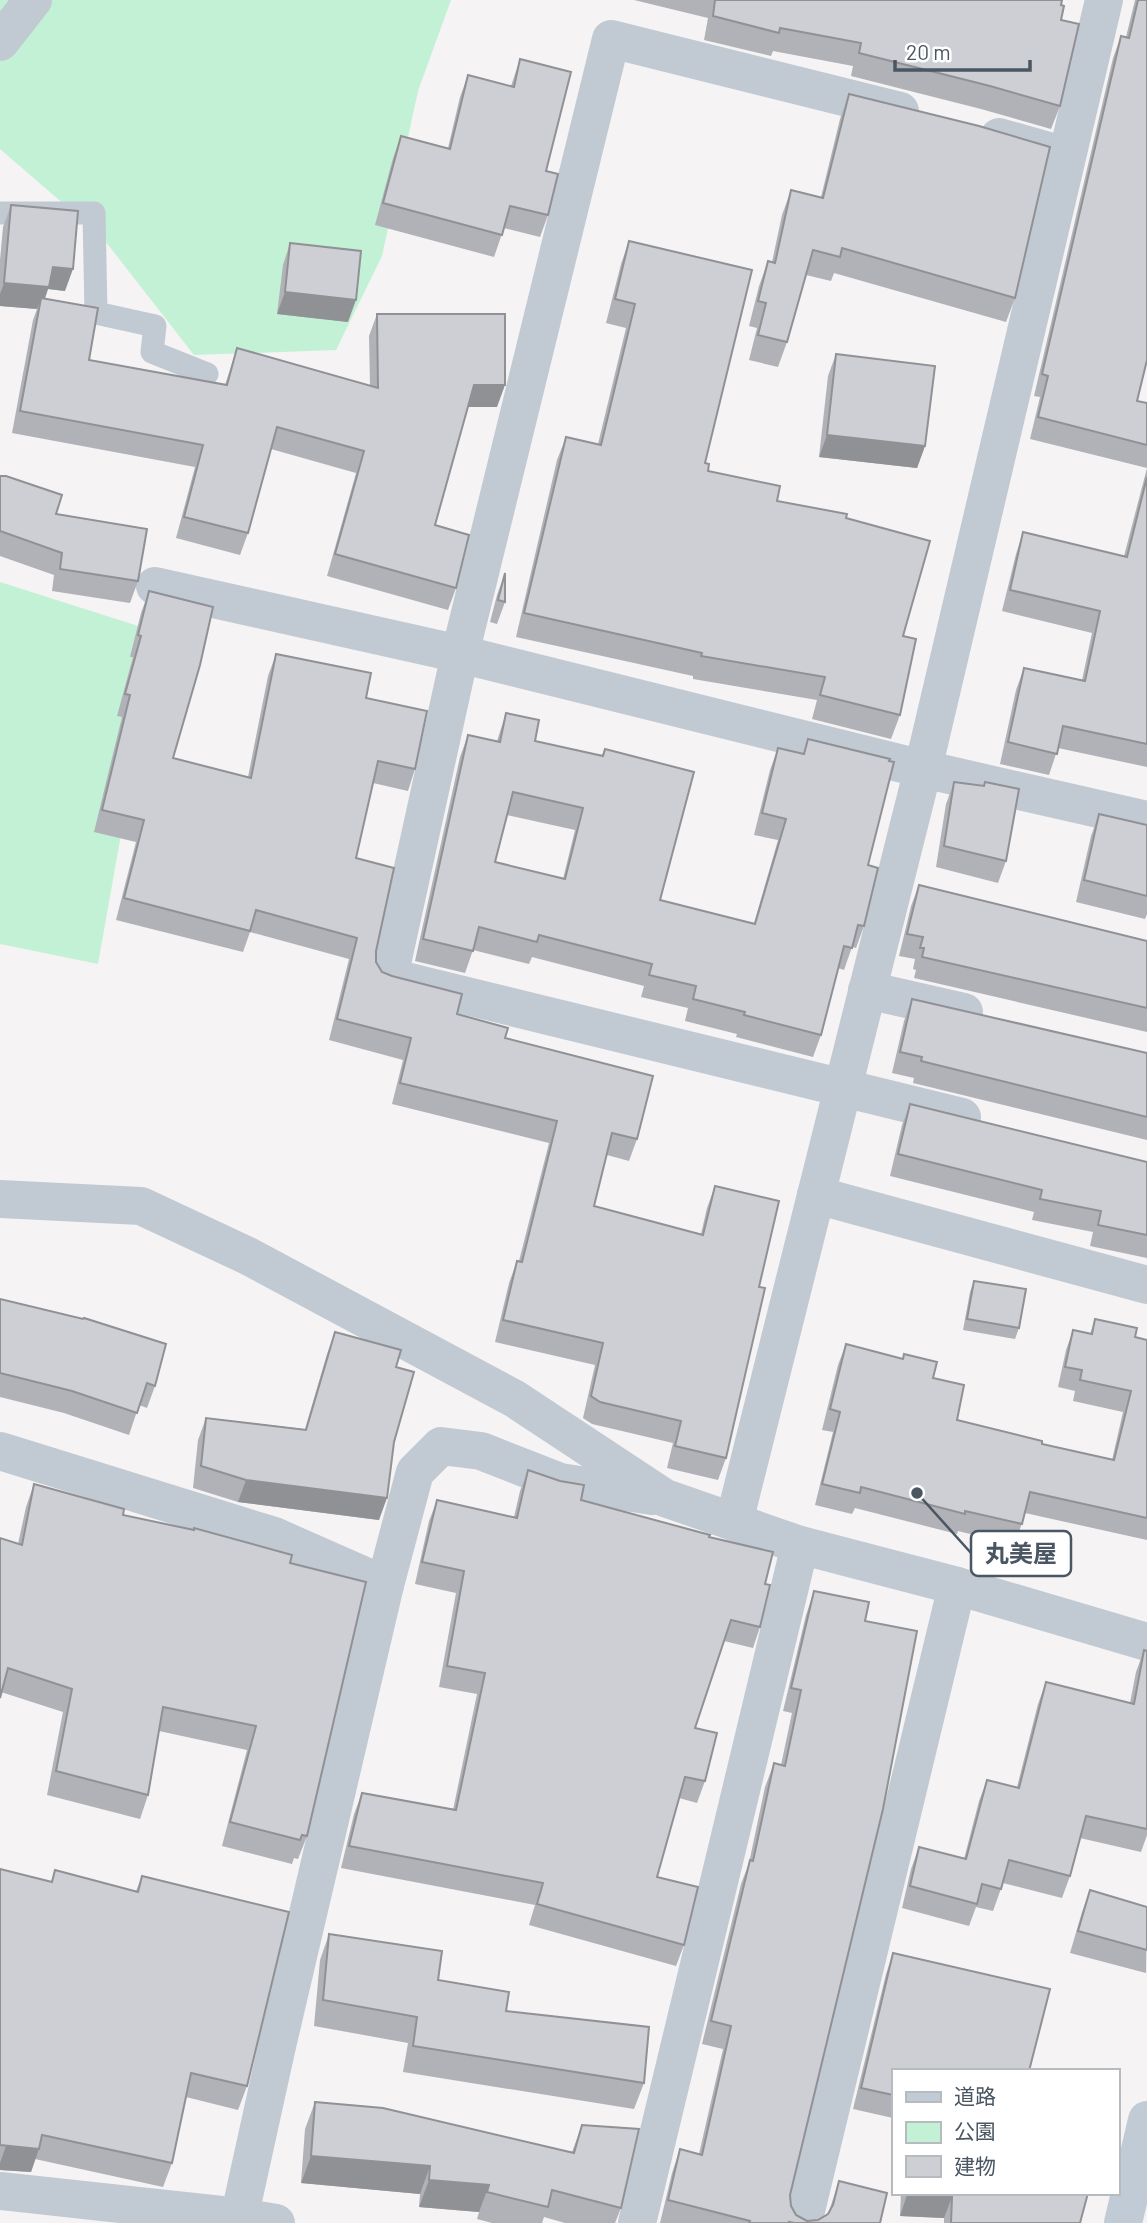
<svg xmlns="http://www.w3.org/2000/svg" width="1147" height="2223" viewBox="0 0 1147 2223" font-family="Barlow,'Noto Sans JP',sans-serif">
	<style>
		.green { fill: #c3f1d5 }
		.lines { fill: none; stroke-linecap: round; stroke-linejoin: round }
		.lane { stroke: #c1cad2; stroke-width: 23 }
		.street { stroke: #c1cad2; stroke-width: 38 }
		.secondary { stroke: #c1cbd6; stroke-width: 38 }
		.wall { fill: #b0b2b7; fill-rule: evenodd }
		.shaded-wall { fill: #909195 }
		.building { fill: #cdcfd5; stroke: #909195; stroke-width: 2; fill-rule: evenodd }
		.leader { fill: none; stroke: #4a5661; stroke-width: 2.5 }
		.callout-dot { fill: #4a5661; stroke: #fff; stroke-width: 2.5 }
		.callout { fill: #fff; stroke: #4a5661; stroke-width: 2.5 }
		.callout-label { font-size: 24px; text-anchor: middle; font-weight: bold; fill: #4a5661 }
	</style>
	<rect width="100%" height="100%" fill="#f5f3f3"/>
	<g class="green">
		<path d="M0,0H451L418,91L382,256L336,350L194,355L102,237L0,149Z"/>
		<path d="M0,582L157,632L98,964L0,944Z"/>
	</g>
	<g class="lines">
		<path class="lane" d="M0,213H94L96,313L155,326L152,352L207,374"/>
		<g class="street">
			<path d="M0,42L33,0"/>
			<path d="M900,111L611,39L460,654L389,977L962,1117"/>
			<path d="M999,137L1066,156"/>
			<path d="M155,586L460,654L923,769L1147,820"/>
			<path d="M867,990L964,1012"/>
			<path d="M816,1195L1147,1285"/>
			<path d="M0,1199L141,1206L248,1256L515,1399L665,1498L800,1545L957,1586L1147,1642"/>
			<path d="M0,1451L274,1536L385,1585"/>
			<path d="M734,1522L923,769L1104,0"/>
			<path d="M0,2191L240,2217L276,2223"/>
			<path d="M238,2223L277,2046L385,1585L415,1472L441,1446L481,1451L560,1482L652,1496"/>
			<path d="M637,2223L800,1545"/>
			<path d="M803,2223L957,1586"/>
		</g>
		<path class="secondary" d="M1123,2223L1147,2120"/>
	</g>
	<g class="wall">
		<path d="M634,0H1062L1061,5L1060,106L1051,129L981,109L851,76L853,66L773,51L771,56L704,40L708,18Z"/>
		<path d="M1135,0H1147L1137,401L1147,403V767L1058,748L1049,775L1000,764L1016,690L1024,668L1082,680L1092,633L1002,611L1016,554L1023,532L1124,556L1147,468L1030,439L1040,397L1034,396L1113,58L1121,36L1126,37Z"/>
		<path d="M520,59L546,171L548,215L540,237L504,228L494,257L375,225L393,158L401,136L448,148L460,97L468,75L511,86Z"/>
		<path d="M849,94L1015,298L1006,322L834,273L831,281L806,275L787,342L778,367L749,360L757,328L749,326L759,286L768,261L772,262L782,215L791,190L821,197L840,119Z"/>
		<path d="M11,205L65,291L48,289L45,299L89,360L225,385L237,348L370,386L369,336L377,314L497,407H468L435,525L456,588L448,610L327,576L356,473L271,449L248,533L240,555L176,538L195,467L12,433L33,320L37,309L0,306V260L3,227Z"/>
		<path d="M629,241L708,471L777,501L846,518L903,636L900,715L891,739L812,719L817,700L693,679V676L516,637L557,460L566,437L598,444L626,328L606,323L621,264Z"/>
		<path d="M290,243L348,322L277,314L283,265Z"/>
		<path d="M836,354L925,446L917,468L819,457L828,376Z"/>
		<path d="M0,476L56,514L138,581L130,603L52,591L54,575L0,556Z"/>
		<path d="M505,573V602L497,624L490,622L497,595Z"/>
		<path d="M149,591L173,758L248,777L268,676L276,654L366,698L415,769L408,791L373,783L356,858L376,951V962L382,972L457,1014L505,1038L637,1139L629,1161L607,1155L594,1206L701,1234L707,1208L715,1186L759,1287L726,1458L718,1480L667,1468L673,1443L592,1424L583,1418L595,1365L495,1342L509,1283L517,1261H519L549,1143L392,1104L403,1060L329,1040L349,959L250,932L243,952L116,920L136,842L94,832L122,717L117,716L133,657H130L141,613Z"/>
		<path d="M506,713L535,741L602,755L605,749L660,900L754,923L778,840L754,835L770,770L778,748L803,754L808,739L868,865L864,926L856,948L852,947L844,970L838,968L821,1035L813,1057L736,1037L737,1034L685,1021L688,1008L641,997L644,986L532,957L529,964L473,950L465,973L415,961L460,757L468,735L497,741ZM507,815L575,830L563,879L495,862Z"/>
		<path d="M954,782L983,786L985,782L1006,861L998,883L936,867L946,804Z"/>
		<path d="M1099,814L1147,825V914L1145,919L1076,902L1091,836Z"/>
		<path d="M919,885L1147,941V1032L914,978L916,970L913,969L915,959L899,956L911,906Z"/>
		<path d="M912,999L1147,1053V1140L913,1083L914,1078L892,1073L904,1021Z"/>
		<path d="M910,1104L1147,1162V1258L1090,1246L1093,1232L1032,1220L1034,1212L890,1176L902,1125Z"/>
		<path d="M974,1281L1019,1328L1015,1339L963,1330L970,1292Z"/>
		<path d="M0,1299L155,1386L147,1408L139,1405L129,1435L64,1413L0,1397Z"/>
		<path d="M1095,1319L1135,1337L1147,1340V1540L1025,1513L1015,1545L958,1531L957,1534L855,1508L852,1514L815,1505L833,1432L822,1430L838,1365L846,1344L933,1378L957,1420L1042,1444L1112,1460L1123,1412L1073,1401L1075,1391L1058,1387L1066,1350L1073,1330L1090,1334Z"/>
		<path d="M335,1332L396,1367L394,1442L379,1520L238,1502L193,1488L198,1440L206,1418L305,1429L327,1354Z"/>
		<path d="M528,1470L581,1500L709,1537L765,1584L760,1627L753,1648L724,1641L695,1728L705,1781L697,1803L679,1798L657,1877L684,1945L676,1966L529,1925L535,1905L341,1868L354,1814L362,1793L453,1810L477,1694L439,1687L456,1593L415,1584L429,1521L437,1500L514,1517L520,1491Z"/>
		<path d="M34,1484L123,1515L290,1563L307,1836L298,1859L294,1858L292,1864L222,1846L247,1750L159,1731L148,1795L140,1819L47,1795L63,1712L1,1692L18,1544L26,1507Z"/>
		<path d="M814,1591L865,1621L790,2195L791,2206L796,2215L807,2221L818,2220L828,2214L839,2181L880,2223H660L672,2173L680,2149L699,2154L723,2049L702,2044L741,1884L749,1863L765,1787L774,1763L781,1765L792,1713L783,1711L806,1615Z"/>
		<path d="M1144,1650L1147,1651V1835L1141,1852L1080,1838L1070,1876L1062,1898L1003,1883L993,1911L976,1907L969,1926L902,1908L911,1869L919,1847L964,1859L979,1801L987,1780L1017,1787L1038,1704L1046,1682L1130,1703L1136,1672Z"/>
		<path d="M0,1869L51,1882L55,1870L136,1891L142,1876L247,2086L238,2110L186,2097L172,2163L163,2187L35,2159L31,2172L0,2170Z"/>
		<path d="M1090,1890L1147,1907L1146,1973L1070,1953L1082,1912Z"/>
		<path d="M329,1934L438,1980L506,2011L644,2083L634,2109L403,2072L408,2043L314,2026L320,1960Z"/>
		<path d="M893,1953V2118L853,2109L886,1974Z"/>
		<path d="M315,2102L572,2152L582,2125L621,2208L615,2223H565L544,2217L542,2223H492L477,2219L479,2212L419,2207L420,2194L301,2183L305,2129Z"/>
		<path d="M901,2193H1088L1080,2223H944V2218L900,2216Z"/>
	</g>
	<g class="shaded-wall">
		<path d="M53,267L73,269L65,291L48,289L41,309V298L37,309L0,306V294L4,283Z"/>
		<path d="M285,292L356,300L348,322L277,314Z"/>
		<path d="M474,385H505L497,407H466Z"/>
		<path d="M827,435L925,446L917,468L819,457Z"/>
		<path d="M246,1480L387,1498L379,1520L238,1502Z"/>
		<path d="M6,2146L39,2149L31,2172L0,2170V2163Z"/>
		<path d="M311,2156L430,2166L420,2194L301,2183Z"/>
		<path d="M429,2180L489,2185L479,2212L419,2207Z"/>
		<path d="M907,2195L952,2197L944,2218L900,2216Z"/>
	</g>
	<g class="building">
		<path d="M715,0H1062L1061,5L1064,6L1061,20L1079,24L1060,106L990,86L859,53L861,43L780,28L779,33L713,16Z"/>
		<path d="M1138,0H1147V360L1137,401L1147,403V445L1038,417L1048,376L1042,374L1121,36L1129,38Z"/>
		<path d="M520,59L571,72L546,171L558,174L548,215L510,206L502,235L383,203L401,136L450,149L468,75L514,87Z"/>
		<path d="M849,94L979,126L1050,147L1015,298L842,248L840,257L813,250L787,342L758,335L766,303L758,301L768,261L775,263L791,190L823,198Z"/>
		<path d="M11,205L78,211L73,269L53,267L49,287L4,283Z"/>
		<path d="M629,241L752,270L705,463L709,464L708,471L780,486L777,501L847,514L846,518L930,541L903,636L916,639L900,715L820,695L825,677L701,656L702,653L524,613L566,437L601,445L635,304L615,299Z"/>
		<path d="M290,243L361,251L356,300L285,292Z"/>
		<path d="M41,298L98,308L89,360L227,385L237,348L378,388L377,314H505V385H474L435,525L469,535L456,588L335,554L364,451L277,427L248,533L184,517L203,445L20,411Z"/>
		<path d="M836,354L935,366L925,446L827,435Z"/>
		<path d="M0,476H6L62,495L56,514L147,529L138,581L60,569L62,553L0,531Z"/>
		<path d="M1147,477V744L1063,726L1057,754L1008,742L1024,668L1085,681L1100,611L1010,590L1023,532L1127,557Z"/>
		<path d="M505,573V602L498,600Z"/>
		<path d="M149,591L213,607L200,665L173,758L251,778L276,654L371,673L366,698L427,711L415,769L378,761L356,858L394,868L376,951V962L382,972L392,976L462,994L457,1014L508,1028L505,1038L653,1076L637,1139L612,1133L594,1206L703,1235L715,1186L779,1201L759,1287L765,1288L726,1458L675,1446L681,1421L600,1402L591,1396L603,1343L503,1320L517,1261L522,1262L557,1121L400,1083L411,1038L337,1019L357,938L256,910L250,931L124,898L144,820L102,810L130,695L125,694L141,636L138,635Z"/>
		<path d="M506,713L539,720L535,741L603,756L605,749L694,772L660,900L755,924L786,819L762,813L778,748L804,754L808,739L890,759L889,761L894,762L868,865L878,868L864,926L858,925L852,948L844,946L821,1035L744,1015L745,1012L693,999L696,986L649,975L652,964L539,935L537,942L479,927L473,951L423,939L468,735L500,742ZM513,792L583,808L565,879L495,862Z"/>
		<path d="M954,782L984,786L985,782L1019,789L1006,861L944,846Z"/>
		<path d="M1099,814L1147,825V896L1084,880Z"/>
		<path d="M919,885L1147,941V1008L922,957L924,948H920L923,937L907,934Z"/>
		<path d="M912,999L1147,1053V1117L921,1061L922,1057L900,1052Z"/>
		<path d="M910,1104L1147,1162V1235L1098,1225L1101,1211L1040,1199L1042,1190L898,1154Z"/>
		<path d="M974,1281L1026,1289L1019,1328L967,1319Z"/>
		<path d="M0,1299L83,1319L84,1318L166,1344L155,1386L147,1383L137,1413L72,1391L0,1373Z"/>
		<path d="M1095,1319L1137,1328L1135,1337L1147,1340V1518L1030,1492L1022,1524L965,1511V1514L861,1487L860,1493L822,1484L840,1412L830,1409L846,1344L903,1359L904,1354L937,1362L933,1378L964,1385L957,1420L1042,1441V1444L1114,1460L1131,1391L1080,1380L1082,1370L1065,1367L1073,1330L1092,1334Z"/>
		<path d="M335,1332L401,1350L396,1367L414,1372L394,1442L387,1498L246,1480L201,1466L206,1418L306,1430Z"/>
		<path d="M528,1470L560,1481L584,1485L581,1500L710,1535L709,1537L773,1552L765,1584L770,1585L760,1627L731,1620L695,1728L717,1733L705,1781L685,1777L657,1877L698,1887L684,1945L537,1904L543,1883L349,1846L362,1793L456,1810L485,1673L447,1666L464,1571L422,1562L437,1500L517,1518Z"/>
		<path d="M34,1484L124,1509L123,1515L194,1530V1528L292,1555L290,1563L366,1582L307,1836L302,1835L300,1840L230,1822L256,1726L163,1707L148,1795L56,1771L72,1689L8,1668L0,1698V1538L22,1545Z"/>
		<path d="M814,1591L869,1602L865,1621L917,1631L883,1809L790,2195L791,2206L796,2215L807,2221L818,2220L828,2214L833,2205L839,2181L887,2193L880,2223H795L789,2222V2223H749L750,2221L668,2200L680,2149L702,2155L731,2026L711,2021L750,1860L753,1861L774,1763L785,1766L801,1690L791,1688Z"/>
		<path d="M1144,1650L1147,1651V1829L1086,1816L1070,1876L1009,1860L1001,1889L982,1884L977,1904L910,1886L919,1847L966,1859L987,1780L1019,1788L1046,1682L1134,1704Z"/>
		<path d="M0,1869L52,1882L55,1870L138,1892L142,1876L289,1912L247,2086L191,2073L172,2163L42,2135L39,2149L0,2145Z"/>
		<path d="M1090,1890L1147,1907V1950L1078,1931Z"/>
		<path d="M329,1934L442,1951L438,1980L509,1992L506,2011L649,2027L644,2083L413,2046L417,2017L323,2000Z"/>
		<path d="M893,1953L1050,1989L1029,2071H893V2095L861,2088Z"/>
		<path d="M315,2102L383,2108L574,2153L582,2125L639,2129L621,2208L552,2190L548,2207L487,2192L489,2185L429,2180L430,2166L311,2156Z"/>
		<path d="M908,2193H1088L1080,2223H951L952,2197L907,2195Z"/>
	</g>
	<path class="leader" d="M917 1493L971 1553"/>
	<circle class="callout-dot" cx="917" cy="1493" r="7"/>
	<rect class="callout" x="971" y="1531" width="100" height="45" rx="7"/>
	<g class="callout-label">
		<text x="1021" y="1562">丸美屋</text>
	</g>
	<rect x="892" y="2069" width="228" height="126" fill="#ffffff" stroke="#b7bbc0" stroke-width="2"/>
	<rect x="906" y="2092" width="35" height="10" fill="#c1cbd6" stroke="#b7bbc0" stroke-width="2"/>
	<text x="954" y="2104" font-size="21" fill="#4a5661">道路</text>
	<rect x="906" y="2122" width="35" height="21" fill="#c3f1d5" stroke="#b7bbc0" stroke-width="2"/>
	<text x="954" y="2139" font-size="21" fill="#4a5661">公園</text>
	<rect x="906" y="2156" width="35" height="21" fill="#cdcfd5" stroke="#b7bbc0" stroke-width="2"/>
	<text x="954" y="2174" font-size="21" fill="#4a5661">建物</text>
	<path d="M895 60v10h135v-10" fill="none" stroke="#4a5661" stroke-width="3.5"/>
	<text x="906" y="60" font-size="21" fill="#4a5661" stroke="#ffffff" stroke-width="5" paint-order="stroke">20 m</text>
</svg>
